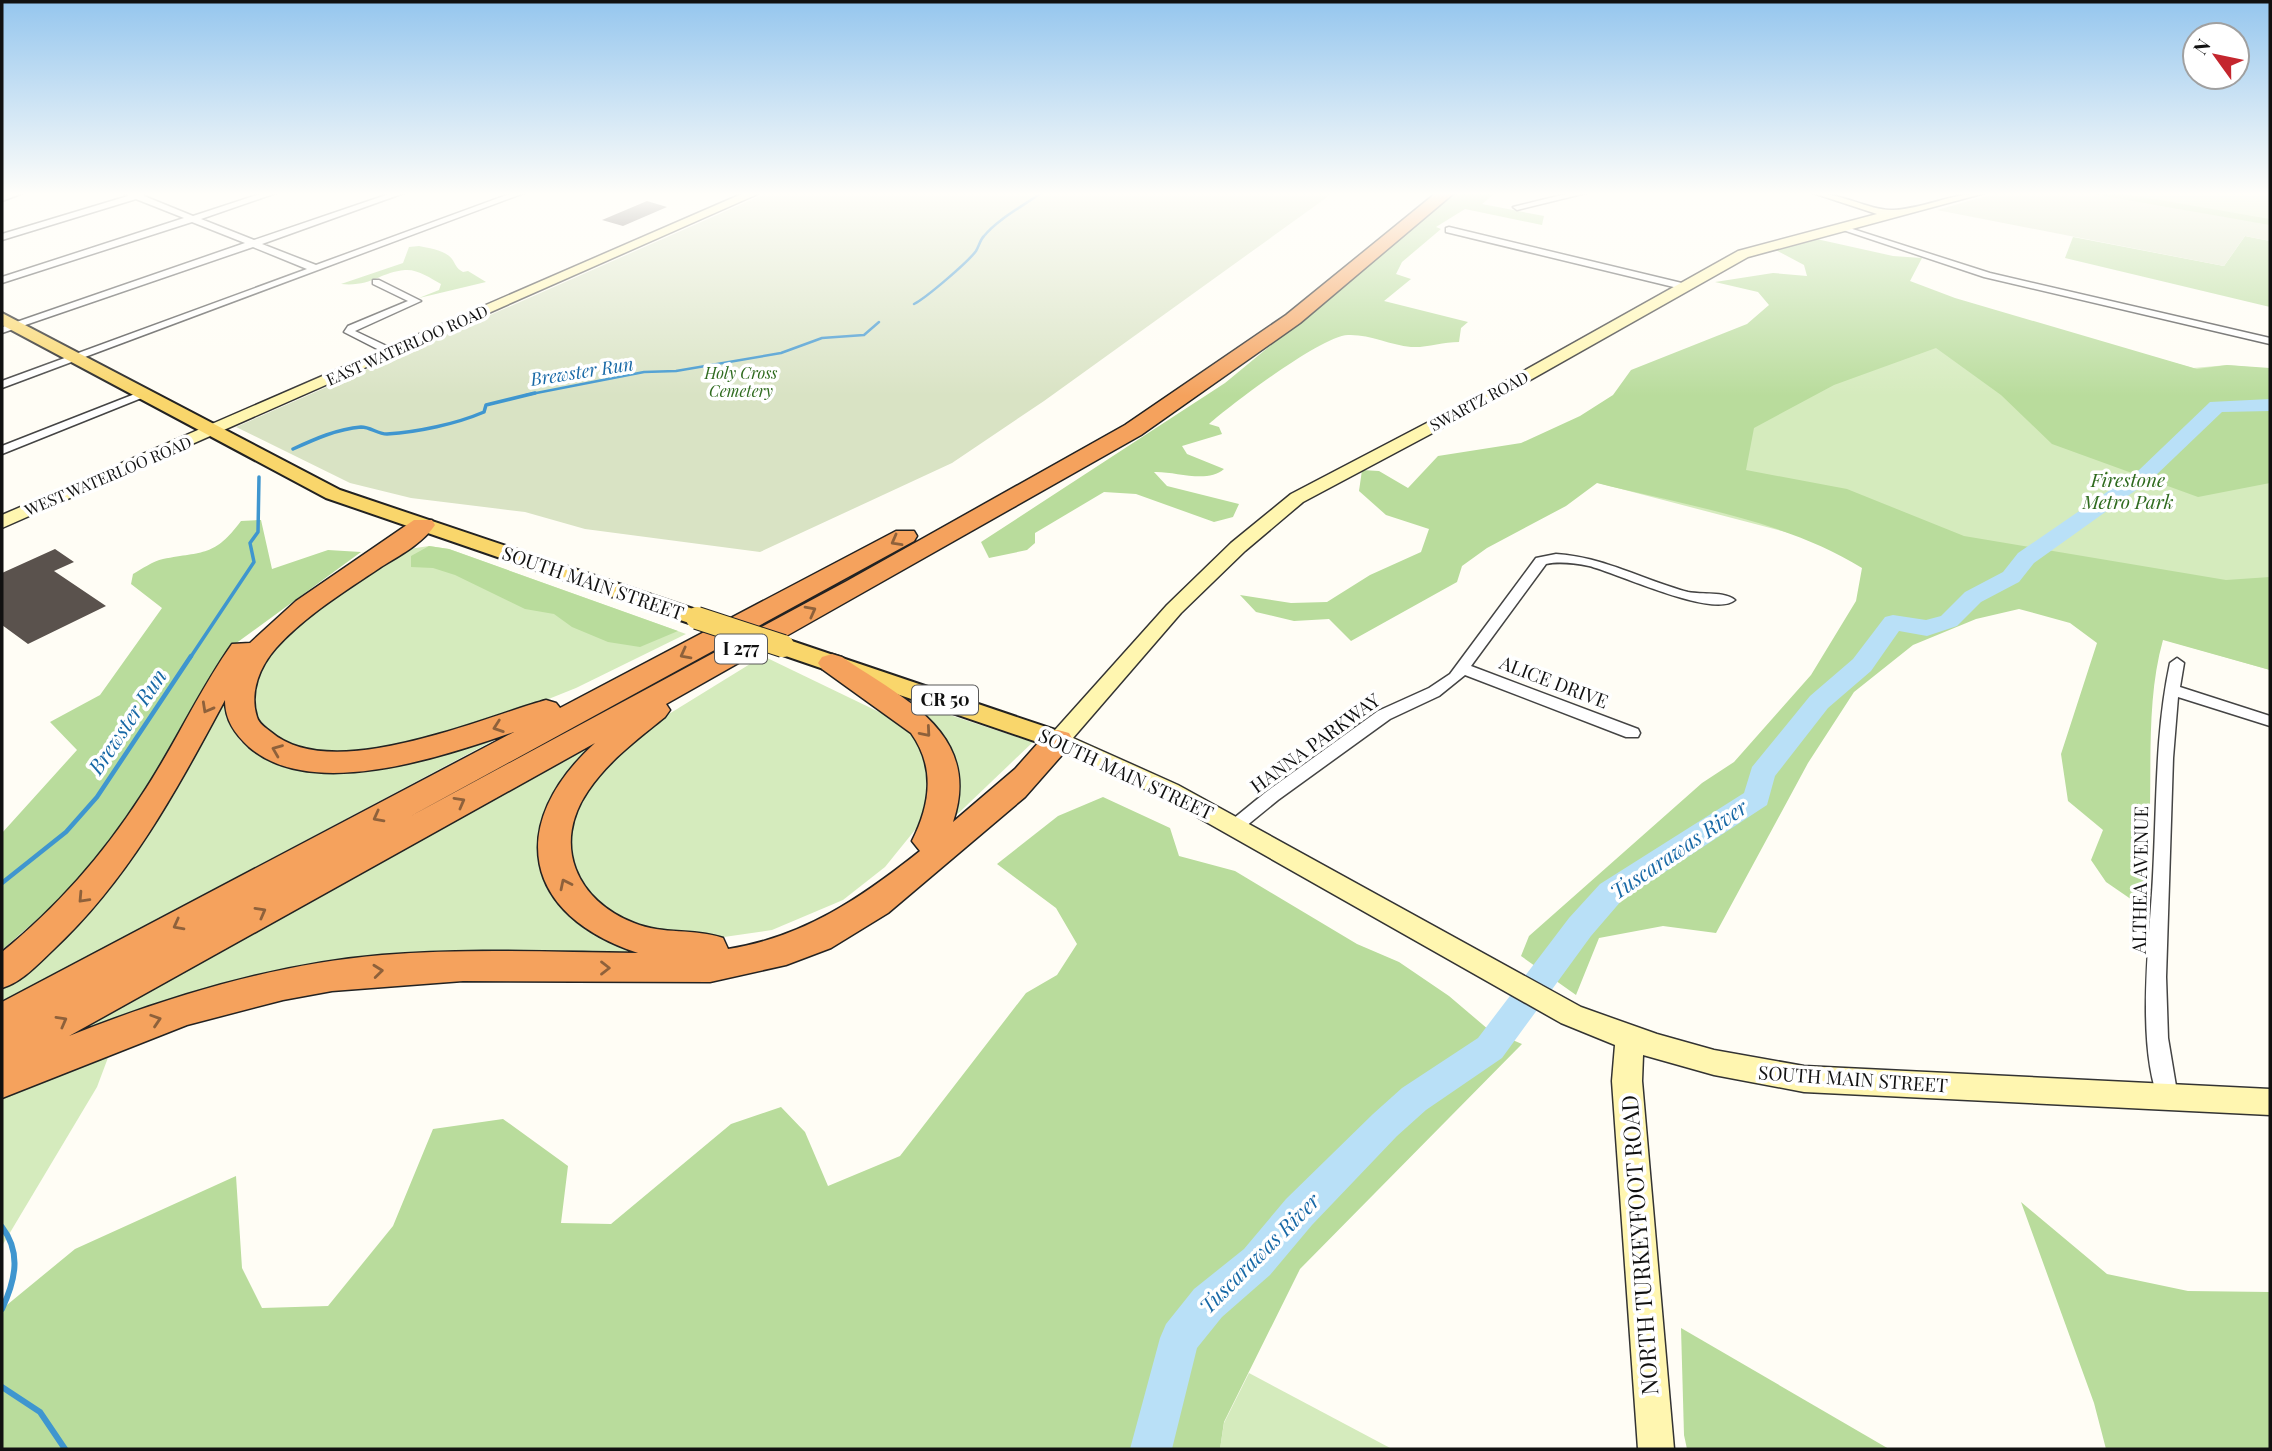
<svg xmlns="http://www.w3.org/2000/svg" width="2272" height="1451" viewBox="0 0 2272 1451" font-family="'Playfair Display',serif">
	<style>
		.green { fill: #d5ebbd }
		.forest { fill: #b9dc9c }
		.cemetery { fill: #d9e3c4 }
		.lines { fill: none; stroke-linecap: round; stroke-linejoin: round }
		.stream-far3 { stroke: #3f96cf; stroke-width: 2.5 }
		.stream-far2 { stroke: #3f96cf; stroke-width: 3.5 }
		.stream-far1 { stroke: #3f96cf; stroke-width: 4.5 }
		.stream { stroke: #3f96cf; stroke-width: 6 }
		.river { fill: #b9e0f7; fill-rule: evenodd }
		.building { fill: #5a524d }
		.street-casing { stroke: #444; stroke-width: 3 }
		.secondary-casing { stroke: #333; stroke-width: 3 }
		.primary-casing { stroke: #222; stroke-width: 4 }
		.highway-casing { stroke: #222; stroke-width: 3 }
		.street { fill: #fff; fill-rule: evenodd }
		.secondary { fill: #fff6b0; fill-rule: evenodd }
		.primary { fill: #f9d66b; fill-rule: evenodd }
		.highway { fill: #f5a25d; fill-rule: evenodd }
		.primary-bridge-casing { stroke: #222; stroke-width: 24; stroke-linecap: butt }
		.primary-bridge { stroke: #f9d66b; stroke-width: 22 }
		.oneway { stroke: #8e613b }
		.labels { text-anchor: middle; stroke-width: 7; stroke-linejoin: round; paint-order: stroke }
		.far-street-label { font-size: 16px; fill: #111; stroke: #fff }
		.far-park-label { font-size: 16px; font-style: italic; fill: #2f6b1f; stroke: #fff }
		.far-water-label { font-size: 18px; font-style: italic; fill: #1768a6; stroke: #fff }
		.shield { fill: #fff; stroke: #585858; stroke-width: 2 }
		.shield-label { font-size: 18px; font-weight: bold; fill: #111 }
		.park-label { font-size: 19px; font-style: italic; fill: #2f6b1f; stroke: #fff }
		.street-label { font-size: 19px; fill: #111; stroke: #fff }
		.water-label { font-size: 21px; font-style: italic; fill: #1768a6; stroke: #fff }
		.near-street-label { font-size: 23px; fill: #111; stroke: #fff }
	</style>
	<rect width="100%" height="100%" fill="#fffdf5"/>
	<g class="green">
		<path d="M2090,193H2270V224Z"/>
		<path d="M1853,274L2193,368L2228,365L2270,369V670L1797,535L1537,467Z"/>
		<path d="M429,546L449,549L686,634L576,688L484,725L411,747L318,753L273,739L251,714L254,669L265,653L341,591L409,549Z"/>
		<path d="M763,656L904,724L929,748L935,788L919,825L885,867L843,900L772,930L703,940L664,934L612,914L577,885L565,831L582,783L630,738Z"/>
		<path d="M236,678L231,723L241,742L282,764L492,735L500,737L2,1002V981L65,927Z"/>
		<path d="M916,704L1033,742L944,827L912,708Z"/>
		<path d="M612,732L588,753L546,878C570,931 599,942 653,953L498,955L42,1047Z"/>
		<path d="M115,1039L97,1087L2,1246V1088Z"/>
		<path d="M1249,1373L1392,1449H1220L1224,1423Z"/>
	</g>
	<g class="forest">
		<path d="M1456,193H1495L1482,204L1544,216L1542,225L1465,209L1436,227L1441,229L1402,262L1396,274L1411,279L1384,301L1468,322L1461,328L1459,342C1443,342 1426,348 1411,347C1390,345 1369,334 1348,335C1321,336 1232,404 1209,424L1219,427L1222,434L1182,446L1187,454L1224,469C1207,484 1175,471 1154,472L1167,486L1239,504L1233,517L1214,522L1136,494L1104,492L1035,533V543L1027,550L989,558L981,542L1225,383Z"/>
		<path d="M2071,193H2119L2270,219V226Z"/>
		<path d="M2245,236L2270,241V307L2065,258L2073,237L2224,266Z"/>
		<path d="M1812,238L1893,256L1922,258L1910,281L1955,298L2197,369L2227,365L2270,368V483L2198,497L2052,444L2001,395L1936,348L1834,385L1754,428L1746,470L1847,489L1964,536L2226,580L2270,577V670L2163,640C2148,693 2151,753 2150,808C2149,843 2152,872 2138,904L2106,882L2091,860L2103,830L2068,801L2061,754L2097,643L2070,623L2019,609L1976,619L1913,645L1854,692L1808,763L1716,933L1663,926L1599,938L1576,995L1521,956L1529,936L1702,783L1734,762L1811,675L1856,601L1862,568C1785,520 1684,505 1597,483L1566,506L1487,548L1462,566L1457,582L1351,641L1329,619L1294,621L1256,612L1240,595L1291,603L1327,602L1370,575L1421,552L1429,529L1386,515L1359,491L1362,470L1379,471L1408,488L1438,456L1521,443L1580,416L1613,395L1631,370L1747,324L1769,305L1758,292L1715,282L1773,273L1807,276L1804,265L1774,249Z"/>
		<path d="M419,246C429,248 445,250 452,259C456,265 456,268 463,272L468,271L486,282L419,298L439,290L441,284C430,278 418,269 405,270C380,272 372,287 341,284L403,263L409,247Z"/>
		<path d="M261,520L272,569L328,550L361,552L235,644L122,832L50,908L2,950V833L77,750L50,722L100,695L162,608L131,584L133,574C142,569 153,561 163,559C204,551 214,557 241,521Z"/>
		<path d="M429,546L449,549L678,631L640,647L608,642L572,627L554,614L525,609L455,575L433,568L411,567V556Z"/>
		<path d="M1103,797L1170,828L1179,856L1235,871L1357,944L1399,962L1449,996L1489,1030L1522,1044L1300,1269L1224,1422L1220,1449H2V1309L75,1249L236,1176L242,1268L262,1308L328,1306L393,1226L433,1129L503,1119L568,1166L561,1223L611,1224L731,1124L781,1107L805,1132L828,1186L900,1156L1026,993L1057,975L1077,944L1056,908L997,864L1058,816Z"/>
		<path d="M2021,1202L2107,1274L2188,1291L2270,1292V1449H2106L2094,1403Z"/>
		<path d="M1681,1328L1889,1449H1687L1684,1435Z"/>
	</g>
	<g class="cemetery">
		<path d="M767,193H1333L1044,401L952,463L760,552L585,529L525,512L411,498L350,483L236,427Z"/>
		<path d="M1997,193H2087L2270,225V241L2245,236L2224,266L1937,210Z"/>
	</g>
	<g class="lines">
		<g class="stream-far3">
			<path d="M914,304C926,298 968,262 976,251C979,246 980,240 984,236C998,219 1023,206 1041,193"/>
			<path d="M526,395L644,372L676,371L781,353L822,338L864,335L879,322"/>
		</g>
		<g class="stream-far2">
			<path d="M293,449C315,439 337,429 361,427C371,427 377,434 387,434C418,432 456,424 484,412L486,405L535,393"/>
			<path d="M190,658L254,562L250,543L258,532L259,477"/>
		</g>
		<path class="stream-far1" d="M2,883L66,832L97,797L191,656"/>
		<g class="stream">
			<path d="M2,1227C22,1253 15,1281 2,1309"/>
			<path d="M2,1387L40,1412L65,1449"/>
		</g>
		<path class="river" d="M2270,399V411L2222,412L2153,478L2034,563L2019,582L1981,602L1957,626L1927,636L1899,631L1871,671L1828,708L1775,776L1767,805L1622,900L1591,936L1502,1058L1426,1110L1397,1136L1312,1225L1270,1275L1222,1317L1197,1348L1172,1449H1130L1160,1338L1166,1324L1194,1289L1244,1249L1286,1199L1373,1114L1402,1088L1478,1038L1569,918L1600,884L1744,793L1752,767L1810,696L1853,659L1885,617L1893,615L1926,620L1941,616L1965,592L2003,572L2018,553L2139,470L2210,402Z"/>
	</g>
	<g class="building">
		<path d="M647,201L667,207L623,226L602,220Z"/>
		<path d="M55,549L74,562L54,571L106,606L28,644L2,625V573Z"/>
	</g>
	<g class="lines">
		<g class="street-casing">
			<g id="street">
				<path d="M10,193H23L2,201V195Z"/>
				<path d="M125,193H143L144,196L193,216L263,193H276L201,219L254,240L392,193H404L262,244L316,265L512,193H524L2,388V381L307,269L253,247L2,333V327L245,243L192,222L2,283V277L184,218L136,199L2,240V234L128,196Z"/>
				<path d="M1570,193H1586L1517,210L1513,207Z"/>
				<path d="M1840,225L1990,273L2270,338V344L1984,277L1840,229Z"/>
				<path d="M1449,227L1686,284L1691,287L1686,290L1446,232V228Z"/>
				<path d="M373,280H379L421,301L355,331L395,350V354H387L344,332L348,326L408,301L373,284Z"/>
				<path d="M145,390L149,391V395L2,454V446Z"/>
				<path d="M1556,554C1604,557 1643,580 1688,592C1702,595 1725,591 1735,600C1714,619 1617,573 1589,566C1574,563 1560,561 1546,564L1471,666L1638,729L1640,733L1638,737H1626L1465,675L1439,696L1390,719L1278,800L1240,831H1228L1225,827L1228,823L1266,792L1378,711L1429,688L1450,674L1536,558Z"/>
				<path d="M2177,658L2184,663L2180,687L2270,716V726L2178,697L2173,758L2166,977L2168,1038L2178,1098L2175,1105L2168,1107L2161,1105C2135,1049 2150,937 2153,876C2157,804 2155,733 2170,663Z"/>
			</g>
		</g>
		<g class="secondary-casing">
			<g id="secondary">
				<path d="M744,193H760L2,528V515Z"/>
				<path d="M1813,193C1842,193 1871,211 1893,210C1923,209 1952,193 1985,193L1748,257L1500,397L1303,502L1245,551L1181,613L1073,738L1178,785L1581,1007L1657,1034L1714,1050L1804,1066L2270,1089V1115L1804,1092L1714,1075L1643,1055L1642,1081L1674,1449H1638L1612,1081L1615,1045L1561,1023L1162,797L1050,746L1046,740L1167,605L1231,543L1291,494L1488,391L1738,251L1877,214Z"/>
			</g>
		</g>
		<g class="primary-casing">
			<g id="primary">
				<path d="M2,313L340,490L705,613L709,618L705,623H689L326,498L2,325Z"/>
				<path d="M783,638L1067,734L1071,740L1067,746L1058,749L1049,746L774,652L771,646L774,640Z"/>
			</g>
		</g>
		<g class="highway-casing">
			<path id="highway" d="M1436,193H1454L1300,323L1141,435L666,704L670,710L665,717C638,739 608,761 588,791C551,845 577,901 634,923C663,935 695,928 723,938L728,949C804,937 861,898 920,851L912,841C930,805 936,768 911,733L822,669L818,663L822,657L832,654L842,657C902,698 983,733 953,822L1015,769L1047,733L1058,730L1069,733L1073,740L1069,747L1025,797L888,913L831,948L786,965L710,982L463,981L332,991L283,1000L187,1025L2,1098V1002L514,732C444,756 312,802 249,747C235,734 225,720 225,700C176,791 129,879 53,950C37,965 22,982 2,988V952C56,908 103,855 141,796C174,747 198,692 232,644L250,643L296,601L414,520H432L435,525C423,543 399,556 381,567C344,592 306,615 276,648C260,666 249,692 257,717C259,724 265,727 271,732C331,784 478,719 546,700L556,703L560,708L896,531H914L917,536L914,541L409,817L847,581L1125,425L1286,315ZM595,743C506,824 522,915 638,953C553,952 467,948 382,955C275,964 169,996 69,1036Z"/>
		</g>
		<use href="#street" class="street"/>
		<use href="#secondary" class="secondary"/>
		<use href="#primary" class="primary"/>
		<use href="#highway" class="highway"/>
		<g class="primary-bridge-casing">
			<path id="primary-bridge" d="M697,618L783,646"/>
		</g>
		<use href="#primary-bridge" class="primary-bridge"/>
	</g>
	<defs><path id="oneway-chevron" d="M-2-3.5L2.5 0L-2 3.5" fill="none" stroke-width="1.6" stroke-linecap="round" stroke-linejoin="round" transform="scale(1.75)"/></defs>
	<g class="oneway">
		<use href="#oneway-chevron" transform="translate(896 541) rotate(151)"/>
		<use href="#oneway-chevron" transform="translate(811 611) rotate(-28)"/>
		<use href="#oneway-chevron" transform="translate(685 654) rotate(152)"/>
		<use href="#oneway-chevron" transform="translate(207 708) rotate(119)"/>
		<use href="#oneway-chevron" transform="translate(498 727) rotate(161)"/>
		<use href="#oneway-chevron" transform="translate(926 732) rotate(49)"/>
		<use href="#oneway-chevron" transform="translate(277 750) rotate(-158)"/>
		<use href="#oneway-chevron" transform="translate(460 802) rotate(-29)"/>
		<use href="#oneway-chevron" transform="translate(378 817) rotate(152)"/>
		<use href="#oneway-chevron" transform="translate(565 884) rotate(-116)"/>
		<use href="#oneway-chevron" transform="translate(83 898) rotate(133)"/>
		<use href="#oneway-chevron" transform="translate(261 912) rotate(-29)"/>
		<use href="#oneway-chevron" transform="translate(178 925) rotate(152)"/>
		<use href="#oneway-chevron" transform="translate(605 968)"/>
		<use href="#oneway-chevron" transform="translate(378 971) rotate(-6)"/>
		<use href="#oneway-chevron" transform="translate(156 1020) rotate(-18)"/>
		<use href="#oneway-chevron" transform="translate(62 1021) rotate(-29)"/>
	</g>
	<linearGradient id="sky" x2="0" y2="1"><stop stop-color="#95c6ee"/><stop offset="0.49" stop-color="#fffefa"/><stop offset="1" stop-color="#fffefa" stop-opacity="0"/></linearGradient>
	<rect width="2272" height="396" fill="url(#sky)"/>
	<g class="labels">
		<g class="far-street-label">
			<text transform="translate(407 345) rotate(-24)" y="6">EAST WATERLOO ROAD</text>
			<text transform="translate(1479 401) rotate(-28)" y="6">SWARTZ ROAD</text>
			<text transform="translate(108 476) rotate(-23)" y="6">WEST WATERLOO ROAD</text>
		</g>
		<g class="far-park-label">
			<text x="741" y="379">Holy Cross<tspan x="741" dy="18">Cemetery</tspan></text>
		</g>
		<g class="far-water-label">
			<text transform="translate(582 372) rotate(-9)" y="6">Brewster Run</text>
		</g>
		<g class="shield">
			<rect x="715" y="634.5" width="52" height="29" rx="5"/>
			<rect x="912" y="685.5" width="66" height="29" rx="5"/>
		</g>
		<g class="shield-label">
			<text x="741" y="655">I 277</text>
			<text x="945" y="706">CR 50</text>
		</g>
		<g class="park-label">
			<text x="2128" y="487">Firestone<tspan x="2128" dy="22">Metro Park</tspan></text>
		</g>
		<g class="street-label">
			<text transform="translate(593 583) rotate(19)" y="7">SOUTH MAIN STREET</text>
			<text transform="translate(1554 682) rotate(21)" y="7">ALICE DRIVE</text>
			<text transform="translate(1315 743) rotate(-36)" y="7">HANNA PARKWAY</text>
			<text transform="translate(1126 774) rotate(25)" y="7">SOUTH MAIN STREET</text>
			<text transform="translate(2140 880) rotate(-89)" y="7">ALTHEA AVENUE</text>
			<text transform="translate(1853 1079) rotate(4)" y="7">SOUTH MAIN STREET</text>
		</g>
		<g class="water-label">
			<text transform="translate(128 722) rotate(-56)" y="7">Brewster Run</text>
			<text transform="translate(1679 850) rotate(-34)" y="7">Tuscarawas River</text>
			<text transform="translate(1260 1254) rotate(-45)" y="7">Tuscarawas River</text>
		</g>
		<g class="near-street-label">
			<text transform="translate(1640 1245) rotate(-94)" y="8">NORTH TURKEYFOOT ROAD</text>
		</g>
	</g>
	<rect width="2272" height="1451" fill="none" stroke="#111111" stroke-width="7"/>
	<g transform="translate(2216 56) rotate(303)"><circle r="33" fill="#ffffff" stroke="#a0a0a0" stroke-width="2"/>
	<path d="M0-5L12 26L0 18L-12 26Z" fill="#c4262e"/>
	<text y="-10" font-size="19" font-weight="bold" text-anchor="middle" fill="#111111">N</text>
	</g>
</svg>
